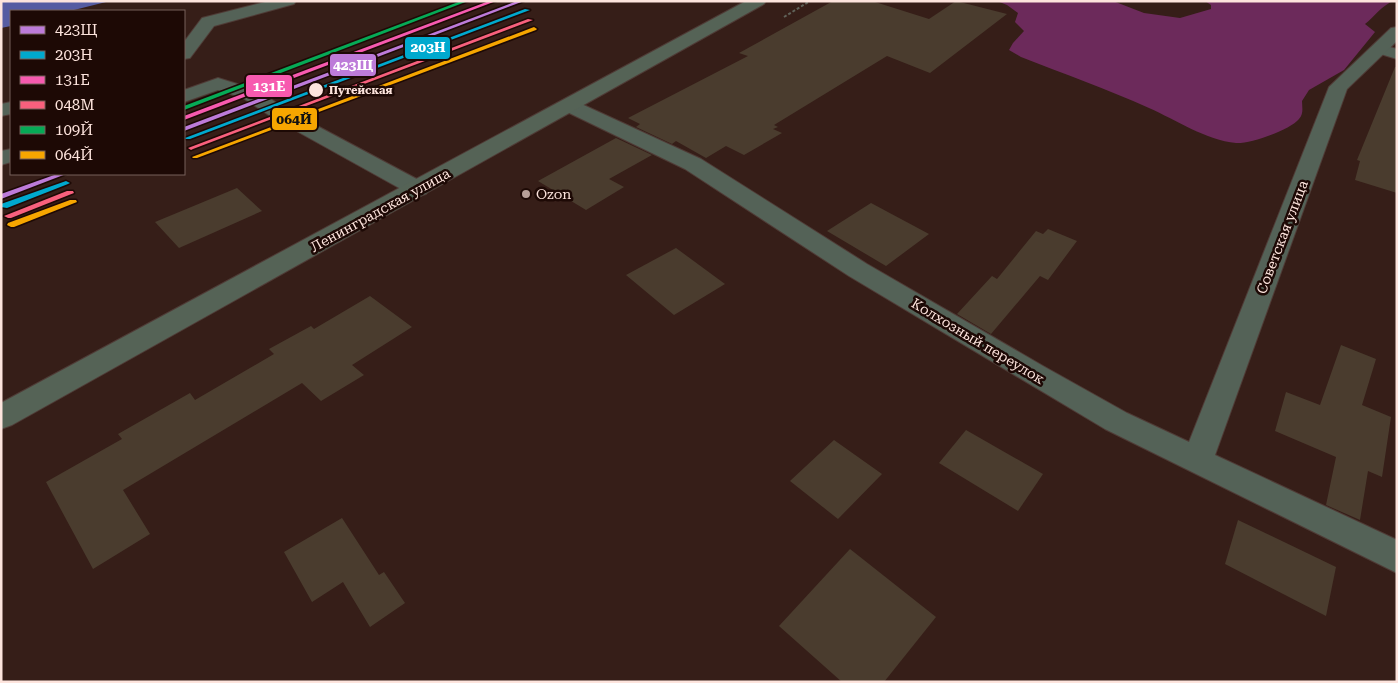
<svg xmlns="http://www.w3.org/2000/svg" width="1398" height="683" viewBox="0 0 1398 683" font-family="'Roboto Serif',serif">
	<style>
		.forest { fill: #6c2a5b }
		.water { fill: #565ca2 }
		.building { fill: #4a3c2e }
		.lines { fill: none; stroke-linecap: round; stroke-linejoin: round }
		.service-casing { stroke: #4f3b36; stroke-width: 2 }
		.minor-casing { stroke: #4f3b36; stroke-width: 2 }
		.secondary-casing { stroke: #4f3b36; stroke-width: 2 }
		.path { stroke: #606259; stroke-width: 2; stroke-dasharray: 3 2; stroke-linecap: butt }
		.service { fill: #546257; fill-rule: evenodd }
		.minor { fill: #546257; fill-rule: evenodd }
		.secondary { fill: #556356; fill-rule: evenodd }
		.rail-1-casing { stroke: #1d0905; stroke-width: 3 }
		.rail-2-casing { stroke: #1d0905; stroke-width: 3 }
		.rail-3-casing { stroke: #1d0905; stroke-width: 3 }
		.rail-4-casing { stroke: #1d0905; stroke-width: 3 }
		.rail-5-casing { stroke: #1d0905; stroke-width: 3 }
		.rail-6-casing { stroke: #1d0905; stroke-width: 3 }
		.rail-1 { fill: #bd7bd9; fill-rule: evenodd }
		.rail-2 { fill: #00a9ce; fill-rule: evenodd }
		.rail-3 { fill: #f75aaf; fill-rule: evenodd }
		.rail-4 { fill: #f8607d; fill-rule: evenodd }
		.rail-5 { fill: #06aa56; fill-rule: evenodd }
		.rail-6 { fill: #f7a600; fill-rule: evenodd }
		.stop-dot { fill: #fde4dd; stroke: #1d0905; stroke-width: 2 }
		.poi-dot { fill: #b79f98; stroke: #1d0905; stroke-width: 2 }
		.labels { text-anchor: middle; stroke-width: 5; stroke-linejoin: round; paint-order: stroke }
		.far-stop-label { font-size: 11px; font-weight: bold; fill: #fde4dd; stroke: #1d0905; text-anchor: start }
		.poi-label { font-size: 14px; fill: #fde4dd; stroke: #1d0905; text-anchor: start }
		.street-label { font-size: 14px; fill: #fde4dd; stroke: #1d0905 }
		.line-badge { stroke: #1d0905; stroke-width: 2 }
		.badge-label { font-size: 14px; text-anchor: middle; font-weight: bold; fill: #fff }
		.pale-badge-label { font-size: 14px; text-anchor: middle; font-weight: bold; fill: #111 }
	</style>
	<rect width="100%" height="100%" fill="#361e18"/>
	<path class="forest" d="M997,1H1113L1144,13L1180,18L1211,9V5L1205,1H1394C1383,4 1374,17 1365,24L1375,32L1344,70L1309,90L1302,101C1302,107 1304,114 1299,119C1290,130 1250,144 1236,143C1206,140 1176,120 1149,108C1107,89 1064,74 1021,57L1009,50L1013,43L1024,31L1015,22L1018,13L1007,5Z"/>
	<path class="water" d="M1,1H110L70,11H11V26L1,28Z"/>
	<g class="building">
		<path d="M833,1H872L929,19L956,1L1007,14L930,73L887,56L774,125L778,127L773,129L782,133L744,155L726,146L706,158L676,141L672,144L636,127L640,124L628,118L748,56L739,53Z"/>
		<path d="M1395,67H1397V193L1355,180L1360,161L1357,160Z"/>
		<path d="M616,138L652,155L609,179L624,187L586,210L538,181Z"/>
		<path d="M237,188L262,211L179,248L155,222Z"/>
		<path d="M871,203L929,234L886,266L827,231Z"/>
		<path d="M1048,229L1077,241L1048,280L1040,276L991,334L957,314L992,276L997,279L1036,231L1043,234Z"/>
		<path d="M676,248L725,284L674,315L626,275Z"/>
		<path d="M370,296L412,327L352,365L364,375L321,401L302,383L123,490L150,534L93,569L46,482L122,439L118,434L190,393L195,400L274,354L269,349L311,326L314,329Z"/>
		<path d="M1341,345L1376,359L1362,405L1391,417L1382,477L1368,471L1360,520L1326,505L1336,457L1275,431L1286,392L1320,405Z"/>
		<path d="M966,430L1043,474L1018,511L939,463Z"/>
		<path d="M834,440L882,474L838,519L790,481Z"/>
		<path d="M342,518L379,575L384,572L405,603L370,627L343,582L312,602L284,552Z"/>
		<path d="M1238,520L1336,567L1326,616L1225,564Z"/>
		<path d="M850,549L936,617L884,682H842L779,626Z"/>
	</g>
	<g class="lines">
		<g class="service-casing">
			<path id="service" d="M1379,44L1397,49V59L1374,52L1371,49L1374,46Z"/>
		</g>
		<g class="minor-casing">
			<g id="minor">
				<path d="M269,1H296L294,4L214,26L190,58L184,59V42L202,18Z"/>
				<path d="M1397,27V41L1347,89L1215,455L1397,540V573L1105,429L849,276L685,169L563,110L560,106L563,102L570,100L577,102L701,159L867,264L1043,366L1127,413L1189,442L1329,87L1391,28Z"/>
				<path d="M218,78L257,90L289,111L426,184L429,189L426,194L418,196L410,194L275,119L243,98L218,90L184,102V90Z"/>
				<path d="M11,102V114L1,116V104Z"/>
				<path d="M11,149V162L1,165V151Z"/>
			</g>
		</g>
		<g class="secondary-casing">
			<path id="secondary" d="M746,1H766L764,4L12,425L1,429V403Z"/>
		</g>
		<path class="path" d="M784,17L810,1"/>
		<use href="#service" class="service"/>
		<use href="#minor" class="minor"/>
		<use href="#secondary" class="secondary"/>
		<g class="rail-1-casing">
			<g id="rail-1">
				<path d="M517,1H524L184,131V127Z"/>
				<path d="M57,174H66L1,199V194Z"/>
			</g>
		</g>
		<g class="rail-2-casing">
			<g id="rail-2">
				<path d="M525,9L530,10L190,139H186L185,138Z"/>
				<path d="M66,181L70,183L68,184L7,208L1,207V204Z"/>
			</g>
		</g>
		<g class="rail-3-casing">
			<path id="rail-3" d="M489,1H496L184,120V116Z"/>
		</g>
		<g class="rail-4-casing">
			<g id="rail-4">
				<path d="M528,19L533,20L193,149L191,150L188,148Z"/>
				<path d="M67,191H73L74,193L11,218H8L4,216Z"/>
			</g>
		</g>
		<g class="rail-5-casing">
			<path id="rail-5" d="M461,1H468L184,110V106Z"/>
		</g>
		<g class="rail-6-casing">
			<g id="rail-6">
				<path d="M534,27L537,29L536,30L197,158H193L192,157Z"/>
				<path d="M70,200H76L77,202L14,227H11L7,225L8,223Z"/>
			</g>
		</g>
		<use href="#rail-1" class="rail-1"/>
		<use href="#rail-2" class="rail-2"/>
		<use href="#rail-3" class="rail-3"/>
		<use href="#rail-4" class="rail-4"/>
		<use href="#rail-5" class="rail-5"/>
		<use href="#rail-6" class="rail-6"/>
	</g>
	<circle class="stop-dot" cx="316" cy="90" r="8"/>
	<circle class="poi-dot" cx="526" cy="194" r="5"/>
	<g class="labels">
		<g class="far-stop-label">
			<text x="329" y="94">Путейская</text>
		</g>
		<g class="poi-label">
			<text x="536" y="199">Ozon</text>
		</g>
		<g class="street-label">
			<text transform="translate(380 210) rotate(-29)" y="5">Ленинградская улица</text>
			<text transform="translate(1282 237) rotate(-69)" y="5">Советская улица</text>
			<text transform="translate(978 341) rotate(31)" y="5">Колхозный переулок</text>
		</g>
	</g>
	<g class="line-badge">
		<rect x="404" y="36" width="47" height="24" rx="5" fill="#00a9ce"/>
		<rect x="329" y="53" width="48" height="24" rx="5" fill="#bd7bd9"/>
		<rect x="245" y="74" width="48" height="24" rx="5" fill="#f75aaf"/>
		<rect x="271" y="107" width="47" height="24" rx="5" fill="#f7a600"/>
	</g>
	<g class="badge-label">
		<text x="428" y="52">203Н</text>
		<text x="353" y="70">423Щ</text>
		<text x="269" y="91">131Е</text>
	</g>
	<g class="pale-badge-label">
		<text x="294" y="124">064Й</text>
	</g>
	<rect width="1398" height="683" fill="none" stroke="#fde4dd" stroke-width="5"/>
	<rect x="10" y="10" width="175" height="165" fill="#1d0905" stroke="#77615b"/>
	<rect x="20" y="26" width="25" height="8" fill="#bd7bd9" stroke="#77615b"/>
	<text x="55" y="35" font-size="15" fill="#fde4dd">423Щ</text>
	<rect x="20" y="51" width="25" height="8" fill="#00a9ce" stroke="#77615b"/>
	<text x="55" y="60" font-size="15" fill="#fde4dd">203Н</text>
	<rect x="20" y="76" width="25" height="8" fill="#f75aaf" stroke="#77615b"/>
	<text x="55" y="85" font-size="15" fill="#fde4dd">131Е</text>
	<rect x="20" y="101" width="25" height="8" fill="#f8607d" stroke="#77615b"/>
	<text x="55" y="110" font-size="15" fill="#fde4dd">048М</text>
	<rect x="20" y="126" width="25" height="8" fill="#06aa56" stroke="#77615b"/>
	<text x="55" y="135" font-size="15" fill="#fde4dd">109Й</text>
	<rect x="20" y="151" width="25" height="8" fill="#f7a600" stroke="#77615b"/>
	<text x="55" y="160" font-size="15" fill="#fde4dd">064Й</text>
</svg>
